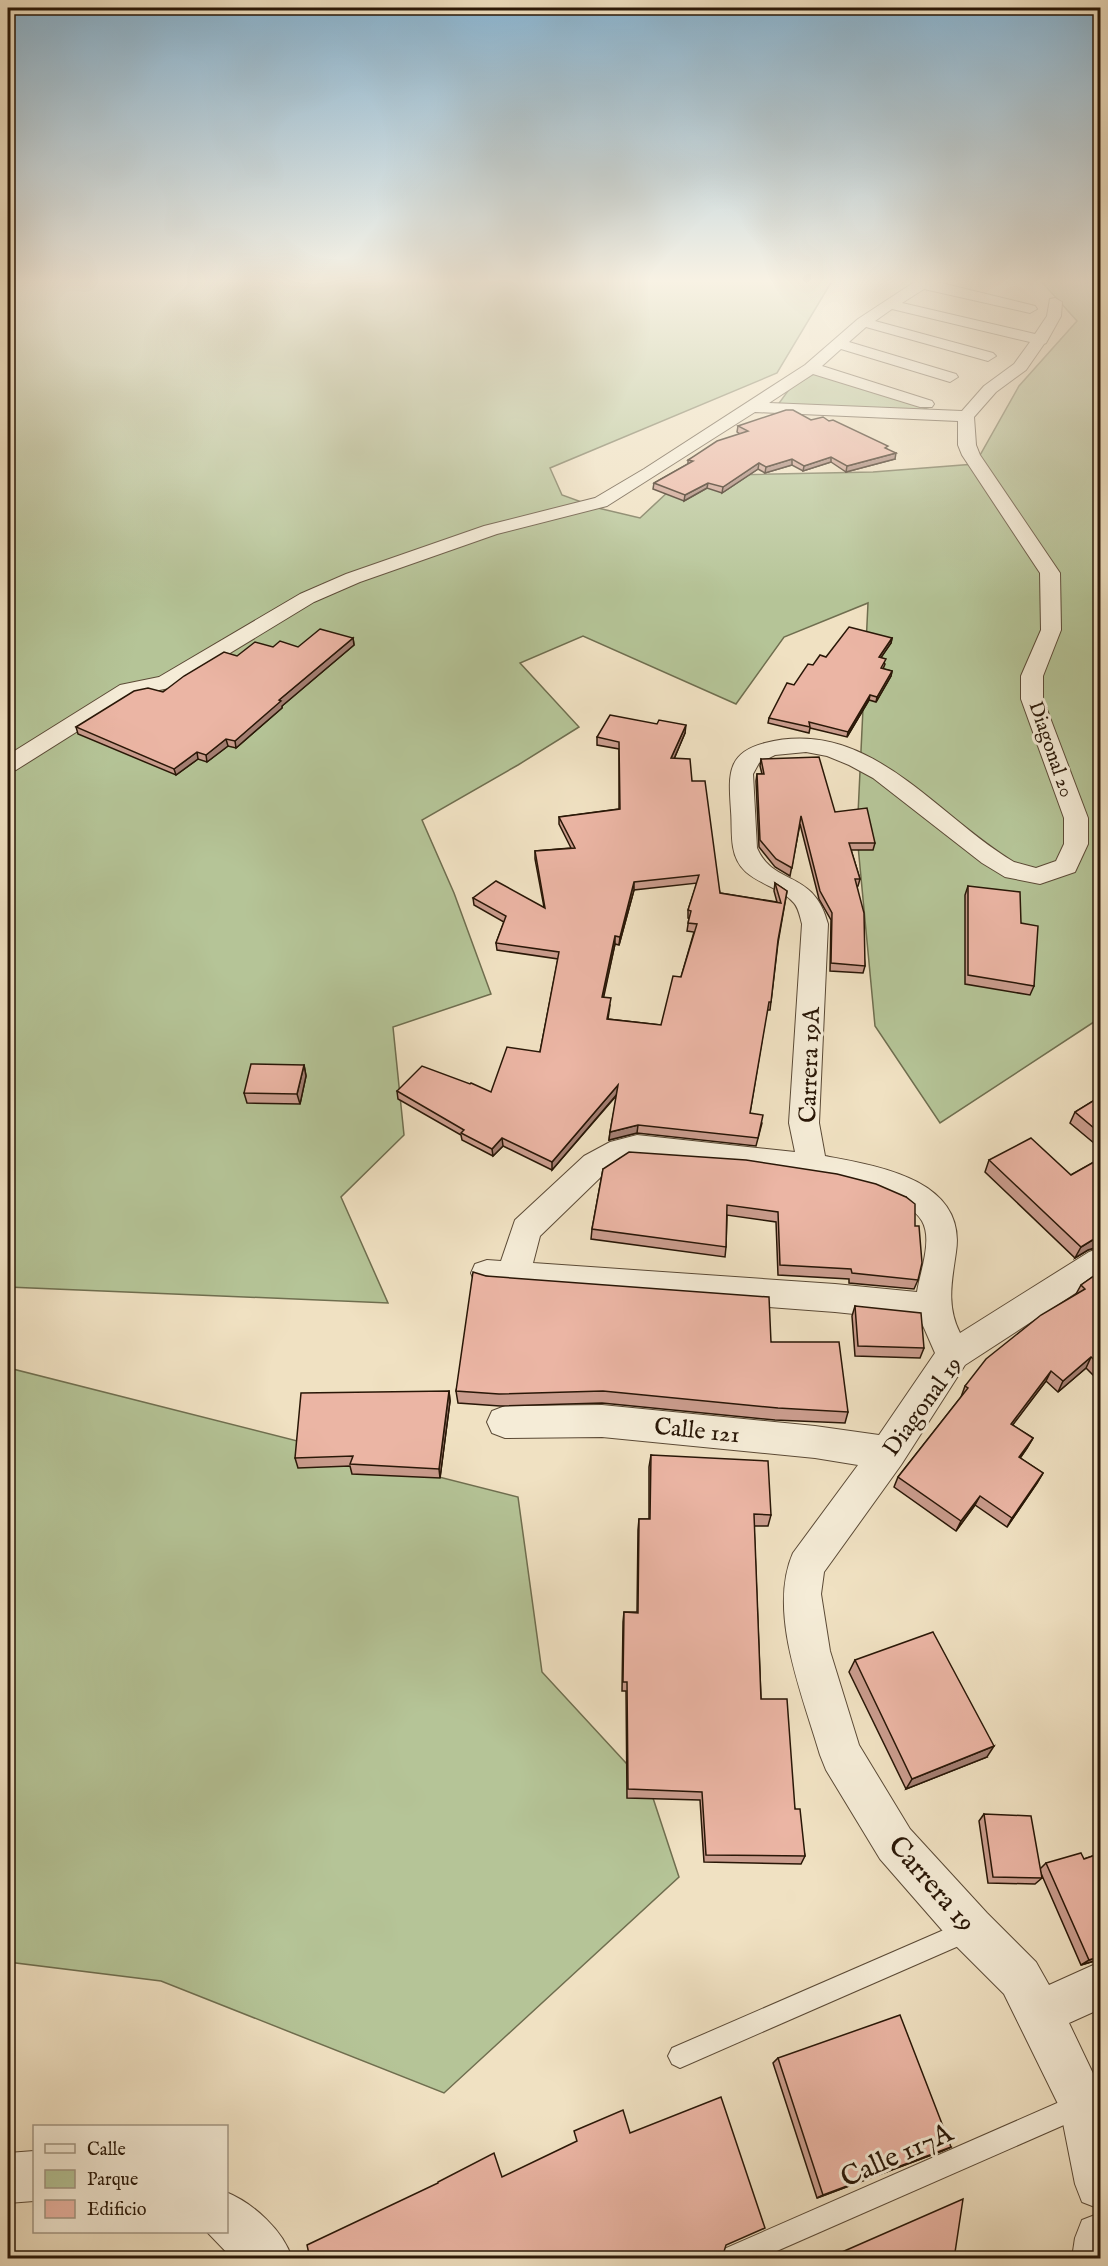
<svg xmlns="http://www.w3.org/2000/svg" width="1108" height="2266" viewBox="0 0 1108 2266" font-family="'IM FELL English',serif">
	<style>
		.green { fill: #b5c497; stroke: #6f6e4f; stroke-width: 1.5 }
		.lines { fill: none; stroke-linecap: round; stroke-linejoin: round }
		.lane-casing { stroke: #5b4a36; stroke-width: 2 }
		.street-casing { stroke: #5b4a36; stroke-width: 2 }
		.lane { fill: #f5ecd7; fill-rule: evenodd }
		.street { fill: #f5ecd7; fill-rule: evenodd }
		.wall { fill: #ca9c8d; stroke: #291707; stroke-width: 1.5; fill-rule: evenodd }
		.shaded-wall { fill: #a47f73; stroke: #291707; stroke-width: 1.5 }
		.building { fill: #ebb5a4; stroke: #291707; stroke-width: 1.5; fill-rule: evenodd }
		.labels { text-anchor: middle; stroke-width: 6; stroke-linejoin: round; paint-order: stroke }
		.far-street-label { font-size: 20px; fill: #291707; stroke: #f5ecd7 }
		.street-label { font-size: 24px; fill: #291707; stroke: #f5ecd7 }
		.near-street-label { font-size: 28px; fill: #291707; stroke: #f5ecd7 }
	</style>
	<rect width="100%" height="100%" fill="#f0e1c2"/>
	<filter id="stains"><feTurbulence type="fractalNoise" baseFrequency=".00333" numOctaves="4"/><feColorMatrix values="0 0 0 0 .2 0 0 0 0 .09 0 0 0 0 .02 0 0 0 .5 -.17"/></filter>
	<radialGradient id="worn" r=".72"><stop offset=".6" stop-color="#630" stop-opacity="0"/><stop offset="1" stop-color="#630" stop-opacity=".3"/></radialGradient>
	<g class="green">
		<path d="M8,281H832L777,373L550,468L562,495L598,508L640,518L685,476L873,472L975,464L1019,386L1077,321L1041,281H1100V1018L940,1123L875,1026L857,835L868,603L784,637L736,704L583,636L520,663L579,727L518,765L422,820L454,893L491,994L393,1027L404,1135L341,1197L388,1303L8,1287Z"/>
		<path d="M817,372L930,410L777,406L790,388Z"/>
		<path d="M8,1365L9,1368L518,1497L542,1672L650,1789L679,1877L444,2093L161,1981L8,1962Z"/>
	</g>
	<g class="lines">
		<g class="lane-casing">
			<g id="lane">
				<path d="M969,1919L977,1922L980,1930L977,1938L680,2068L672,2064L668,2056L672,2048Z"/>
				<path d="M1080,2093L1089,2096L1092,2105L1089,2114L761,2258H720L724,2249Z"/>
			</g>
		</g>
		<g class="street-casing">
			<g id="street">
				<path d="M916,281H933L1035,306L1037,309L1030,313L924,289L902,303L1035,334L1047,316L1050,299L1055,298L1062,302L1061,316L1046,343L1044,344L1026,370L996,392L974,417L976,445L980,455L1060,573L1061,630L1043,676V699L1088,818V844L1075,872L1040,884L1005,877L982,863L873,778L849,765L827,756L806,752L775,755L759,763L753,774L757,848C774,887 814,869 828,924L819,1123L825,1156C879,1166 967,1180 956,1252C952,1281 946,1305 960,1333L1089,1252L1100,1248V1277L965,1365L901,1465L824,1572L821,1594L830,1651L859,1745L910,1829L987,1913L1036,1962L1049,1985L1100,1962V2009L1069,2023L1100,2088V2209L1082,2202L1075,2184L1060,2108L1004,1994L955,1945L880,1859L826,1770L820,1755C803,1696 767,1612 793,1553L858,1465L815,1458L602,1437L505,1438L492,1433L487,1422L492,1411L505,1406L602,1405L815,1426L879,1435L935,1353L921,1321L835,1312L487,1286L475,1282L471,1273L475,1264L487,1260L501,1261L515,1220L584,1156L610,1142L637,1135L795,1152L789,1123L802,924C800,917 799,909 794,903C775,881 739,884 733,847C731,835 732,822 731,811C729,777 725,753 765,743C869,716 936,816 1014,862L1036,868L1056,861L1064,844V818L1021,699V676L1041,630L1040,573L962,455L958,445V421L755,412L607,506L497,534L360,582L314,602L174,687L135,695L16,770L8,772V755L120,685L159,677L300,594L346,574L484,526L595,498L644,469L805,365L858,319ZM892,309L1030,342L1014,364L984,386L962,411L769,403L813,374L920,407H932L934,404L932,401L822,366L841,349L950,382L958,377L956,374L849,342L866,327L988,361L996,356L993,353L875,321ZM637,1159C692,1164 896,1174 922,1221C933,1240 920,1272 917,1292L835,1284L533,1263L540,1236L606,1172L628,1160Z"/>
				<path d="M34,2151V2201L8,2203V2153Z"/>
				<path d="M226,2192C253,2203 283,2230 292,2258H232L207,2232H226Z"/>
				<path d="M1100,2213V2258H1072L1075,2238L1082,2220Z"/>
			</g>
		</g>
		<use href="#lane" class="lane"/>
		<use href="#street" class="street"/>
	</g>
	<g class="wall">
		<path d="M811,420L829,421L887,449L895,459L846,472L831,462L803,471L792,465L765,473L758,469L722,493L707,488L684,501L653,489L654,483L688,464V460L740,434L737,432L738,426Z"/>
		<path d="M353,638L354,645L282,706V708L236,748L228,746L207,762L198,759L176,775L78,734L76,727L273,647H298Z"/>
		<path d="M892,638L891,643L881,657L885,664L883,669L892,671L891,676L876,702L869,700L847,737L810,728L809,733L768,723L769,718L794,685L813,665L826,657Z"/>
		<path d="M685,733L674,759L692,781L720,893L777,902L774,891L775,883L787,891L778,943L770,1010H767L750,1113L762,1123L756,1146L637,1133L609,1140L610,1132L617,1095L552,1170L503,1146L493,1156L462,1140L461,1135L398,1099L397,1091L491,1092L540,1052L558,959L497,950L496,943L504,922L474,905L473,898L544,907L535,859V851L571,848L559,824V817L619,809V749L597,745V737ZM697,883L688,910V918H689L687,931L694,932L681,977L661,1025L608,1019L610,1005L603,997L615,944L619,945L634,890Z"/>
		<path d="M761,759L835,812L875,843L873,850H851L860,879L858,886H857L865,966L863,973L830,971L831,920L819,899L800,824L790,876L775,867L759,847L756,781L757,774H762L760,766Z"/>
		<path d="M968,886L1021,923L1034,986L1030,995L965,984V895Z"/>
		<path d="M304,1065L306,1076L300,1104L247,1103L244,1093Z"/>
		<path d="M1101,1096V1149L1070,1123L1075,1112Z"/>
		<path d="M1101,1158V1246L1088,1250L1075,1258L985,1172L989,1160L1071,1175Z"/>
		<path d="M603,1169L906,1197L918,1280L914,1289L849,1283V1279L778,1275L776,1222L727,1215L726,1247L725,1257L591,1239L592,1229Z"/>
		<path d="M1101,1271V1375L1096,1378L1086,1368L1058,1392L1046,1381L1012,1425L1033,1438L1027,1448L1020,1458L1043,1473L1037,1483L1007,1527L975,1505L956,1531L894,1487L898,1477L961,1397L965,1386L1076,1294L1081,1285Z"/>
		<path d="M486,1276L771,1342L848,1412L845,1423L775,1420L602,1403L500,1406L458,1403L456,1391Z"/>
		<path d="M855,1306L924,1348L920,1358L855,1356L852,1316Z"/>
		<path d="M449,1391L450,1401L440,1478L352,1474L350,1466L298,1468L295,1458Z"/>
		<path d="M651,1455L771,1515L768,1526H754L761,1699L795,1809L805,1856L801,1864L704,1862L700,1800L627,1798L626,1691H622L623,1622L624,1612H637L638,1530L639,1519H649V1467Z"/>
		<path d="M855,1660L987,1757L906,1789L849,1672Z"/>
		<path d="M984,1814L1040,1869L1046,1863L1084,1859L1101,1853V1959L1081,1965L1040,1871L1042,1878L1035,1884L988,1883L979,1821Z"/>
		<path d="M778,2058L951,2147L942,2151L817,2198L773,2063Z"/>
	</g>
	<g class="shaded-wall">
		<path d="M896,453L895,459L846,472L847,466Z"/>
		<path d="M831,457V462L803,471L804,466Z"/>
		<path d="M792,459V465L765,473L766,467Z"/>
		<path d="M759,463L758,469L722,493L723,487Z"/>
		<path d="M708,483L707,488L684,501L685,495Z"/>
		<path d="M353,638L354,645L282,706V708L236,748L235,741L279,700Z"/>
		<path d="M892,638L891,643L878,662L879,657Z"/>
		<path d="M892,671L891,676L876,702L877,697Z"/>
		<path d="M870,695L869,700L847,737L848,732Z"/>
		<path d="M686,725L685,733L671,766V758Z"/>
		<path d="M226,739L228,746L207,762L206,755Z"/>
		<path d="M197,752L198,759L176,775L174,769Z"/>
		<path d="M634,882V890L619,945L620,937Z"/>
		<path d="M615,936V944L602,1005V997Z"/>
		<path d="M304,1065L306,1076L300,1104L297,1094Z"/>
		<path d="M618,1085V1093L552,1170V1162Z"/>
		<path d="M638,1125L637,1133L609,1140L610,1132Z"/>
		<path d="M502,1138L503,1146L493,1156L492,1149Z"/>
		<path d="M1101,1237V1246L1088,1250L1075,1258L1081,1247L1094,1239Z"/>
		<path d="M1091,1357L1086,1368L1058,1392L1063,1381Z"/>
		<path d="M1101,1370V1375L1096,1378Z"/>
		<path d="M1051,1371L1046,1381L1006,1434L1011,1424Z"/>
		<path d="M449,1391L450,1401L440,1478L439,1469Z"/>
		<path d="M1033,1438L1027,1448L1014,1467L1019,1457Z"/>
		<path d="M1043,1473L1037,1483L1007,1527L1012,1518Z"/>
		<path d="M980,1496L975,1505L956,1531L961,1521Z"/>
		<path d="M994,1746L987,1757L906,1789L912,1779Z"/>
		<path d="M1101,1956V1959L1081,1965L1089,1960Z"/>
		<path d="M951,2147L942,2151L817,2198L823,2195Z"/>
	</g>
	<g class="building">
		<path d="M786,410H793L811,420L823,417L829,421L833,420L888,446L885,448L896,453L847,466L831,457L804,466L792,459L766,467L759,463L723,487L708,483L685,495L654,483L693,461L688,460L717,441L748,431L738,426Z"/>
		<path d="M849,627L892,638L879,657L886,659L881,668L892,671L877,697L870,695L848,732L809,722L810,727L769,718L787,683L794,685L808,664L813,665L820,655L826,657Z"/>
		<path d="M320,629L353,638L279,700L281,701L235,741L226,739L206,755L197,752L174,769L76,727L134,691L148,688L163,692L184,676L224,652L237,656L255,642L273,647L280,641L298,647Z"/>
		<path d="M610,715L657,724L659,720L686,725L671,758L690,759L692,781H705L720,893L781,903L775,883L787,891L778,940L771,1002H769L750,1113L763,1115L758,1138L638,1125L610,1132L618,1085L552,1162L502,1138L492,1149L461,1133L464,1130L397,1091L422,1066L470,1084L471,1083L491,1092L507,1047L540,1052L559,952L496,943L506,916L473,898L496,881L545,908L535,851L575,848L559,817L620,809L619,742L597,737ZM699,875L688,910L691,911L688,923L697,924L681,977L673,976L661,1025L607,1019L611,998L602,997L615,936L620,937L634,882Z"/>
		<path d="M819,757L835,812L867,808L875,843H849L860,879H855L864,913L865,966L831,963L832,913L820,891L801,816L792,868L776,859L760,840L757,774H764L761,759Z"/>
		<path d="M968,886L1020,892L1021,923L1038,926L1034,986L968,975Z"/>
		<path d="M251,1064L304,1065L297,1094L244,1093Z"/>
		<path d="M1101,1096V1134L1075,1112Z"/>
		<path d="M1031,1138L1071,1175L1101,1158V1237L1094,1239L1081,1247L989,1160Z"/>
		<path d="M629,1152L746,1160L837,1174L876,1184L906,1197L915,1204V1226H919L922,1263L918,1280L852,1273L851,1269L780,1265L778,1212L727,1205L726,1247L592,1229L603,1169Z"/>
		<path d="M1101,1271V1366L1091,1357L1063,1381L1051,1371L1011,1424L1033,1438L1019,1457L1043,1473L1012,1518L980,1496L961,1521L898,1477L968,1388L965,1386L986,1359L1041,1315L1085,1289L1081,1285Z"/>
		<path d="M473,1272L486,1276L769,1297L771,1342H839L848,1412L778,1408L603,1391L499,1394L456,1391Z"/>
		<path d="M855,1306L921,1313L924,1348L858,1346Z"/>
		<path d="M449,1391L439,1469L350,1464L353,1456L295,1458L301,1393Z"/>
		<path d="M651,1455L768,1461L771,1515L754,1514L761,1699H787L795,1809H800L805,1856L706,1855L702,1792L628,1789L627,1682H623L624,1612L638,1613L639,1519H650Z"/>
		<path d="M933,1632L994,1746L912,1779L855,1660Z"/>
		<path d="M984,1814L1031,1816L1042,1878L993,1877Z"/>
		<path d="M1081,1853L1084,1859L1101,1853V1956L1089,1960L1046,1863Z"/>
		<path d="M900,2015L951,2147L823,2195L778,2058Z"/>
		<path d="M721,2097L765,2228L726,2245L722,2258L750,2259H310L307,2245L438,2183V2182L494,2153L502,2177L577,2141L574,2131L623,2110L630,2133Z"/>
		<path d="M963,2199L954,2259H826Z"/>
		<path d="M774,2255L776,2259H765Z"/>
	</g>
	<linearGradient id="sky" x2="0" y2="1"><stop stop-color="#89b7d6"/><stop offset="0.47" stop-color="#f8f2e4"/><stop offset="1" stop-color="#f8f2e4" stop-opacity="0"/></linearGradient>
	<rect width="1108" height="598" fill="url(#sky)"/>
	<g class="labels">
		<g class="far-street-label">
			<text transform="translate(1052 749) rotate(71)" y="7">Diagonal 20</text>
		</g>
		<g class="street-label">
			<text transform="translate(809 1065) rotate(-88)" y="8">Carrera 19A</text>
			<text transform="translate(922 1406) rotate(-54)" y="8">Diagonal 19</text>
			<text transform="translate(697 1430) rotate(6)" y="8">Calle 121</text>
		</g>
		<g class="near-street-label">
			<text transform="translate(933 1883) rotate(49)" y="10">Carrera 19</text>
			<text transform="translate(896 2154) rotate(-24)" y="10">Calle 117A</text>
		</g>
	</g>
	<rect width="1108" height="2266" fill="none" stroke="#f0e1c2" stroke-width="30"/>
	<rect x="9" y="9" width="1090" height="2248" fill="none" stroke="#291707" stroke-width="3"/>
	<rect x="15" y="15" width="1078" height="2236" fill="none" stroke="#291707" stroke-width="1.5"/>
	<rect x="33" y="2125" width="195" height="108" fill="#f5ecd7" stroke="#a39784" stroke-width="1.5"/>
	<rect x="45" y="2144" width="30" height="9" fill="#f5ecd7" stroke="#a39784" stroke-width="1.5"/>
	<text x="87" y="2155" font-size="18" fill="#291707">Calle</text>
	<rect x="45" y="2170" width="30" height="18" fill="#b5c497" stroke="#a39784" stroke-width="1.5"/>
	<text x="87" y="2185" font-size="18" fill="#291707">Parque</text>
	<rect x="45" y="2200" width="30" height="18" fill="#ebb5a4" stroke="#a39784" stroke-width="1.5"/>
	<text x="87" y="2215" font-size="18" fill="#291707">Edificio</text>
	<rect width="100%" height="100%" filter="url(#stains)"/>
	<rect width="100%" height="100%" fill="url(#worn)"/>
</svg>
